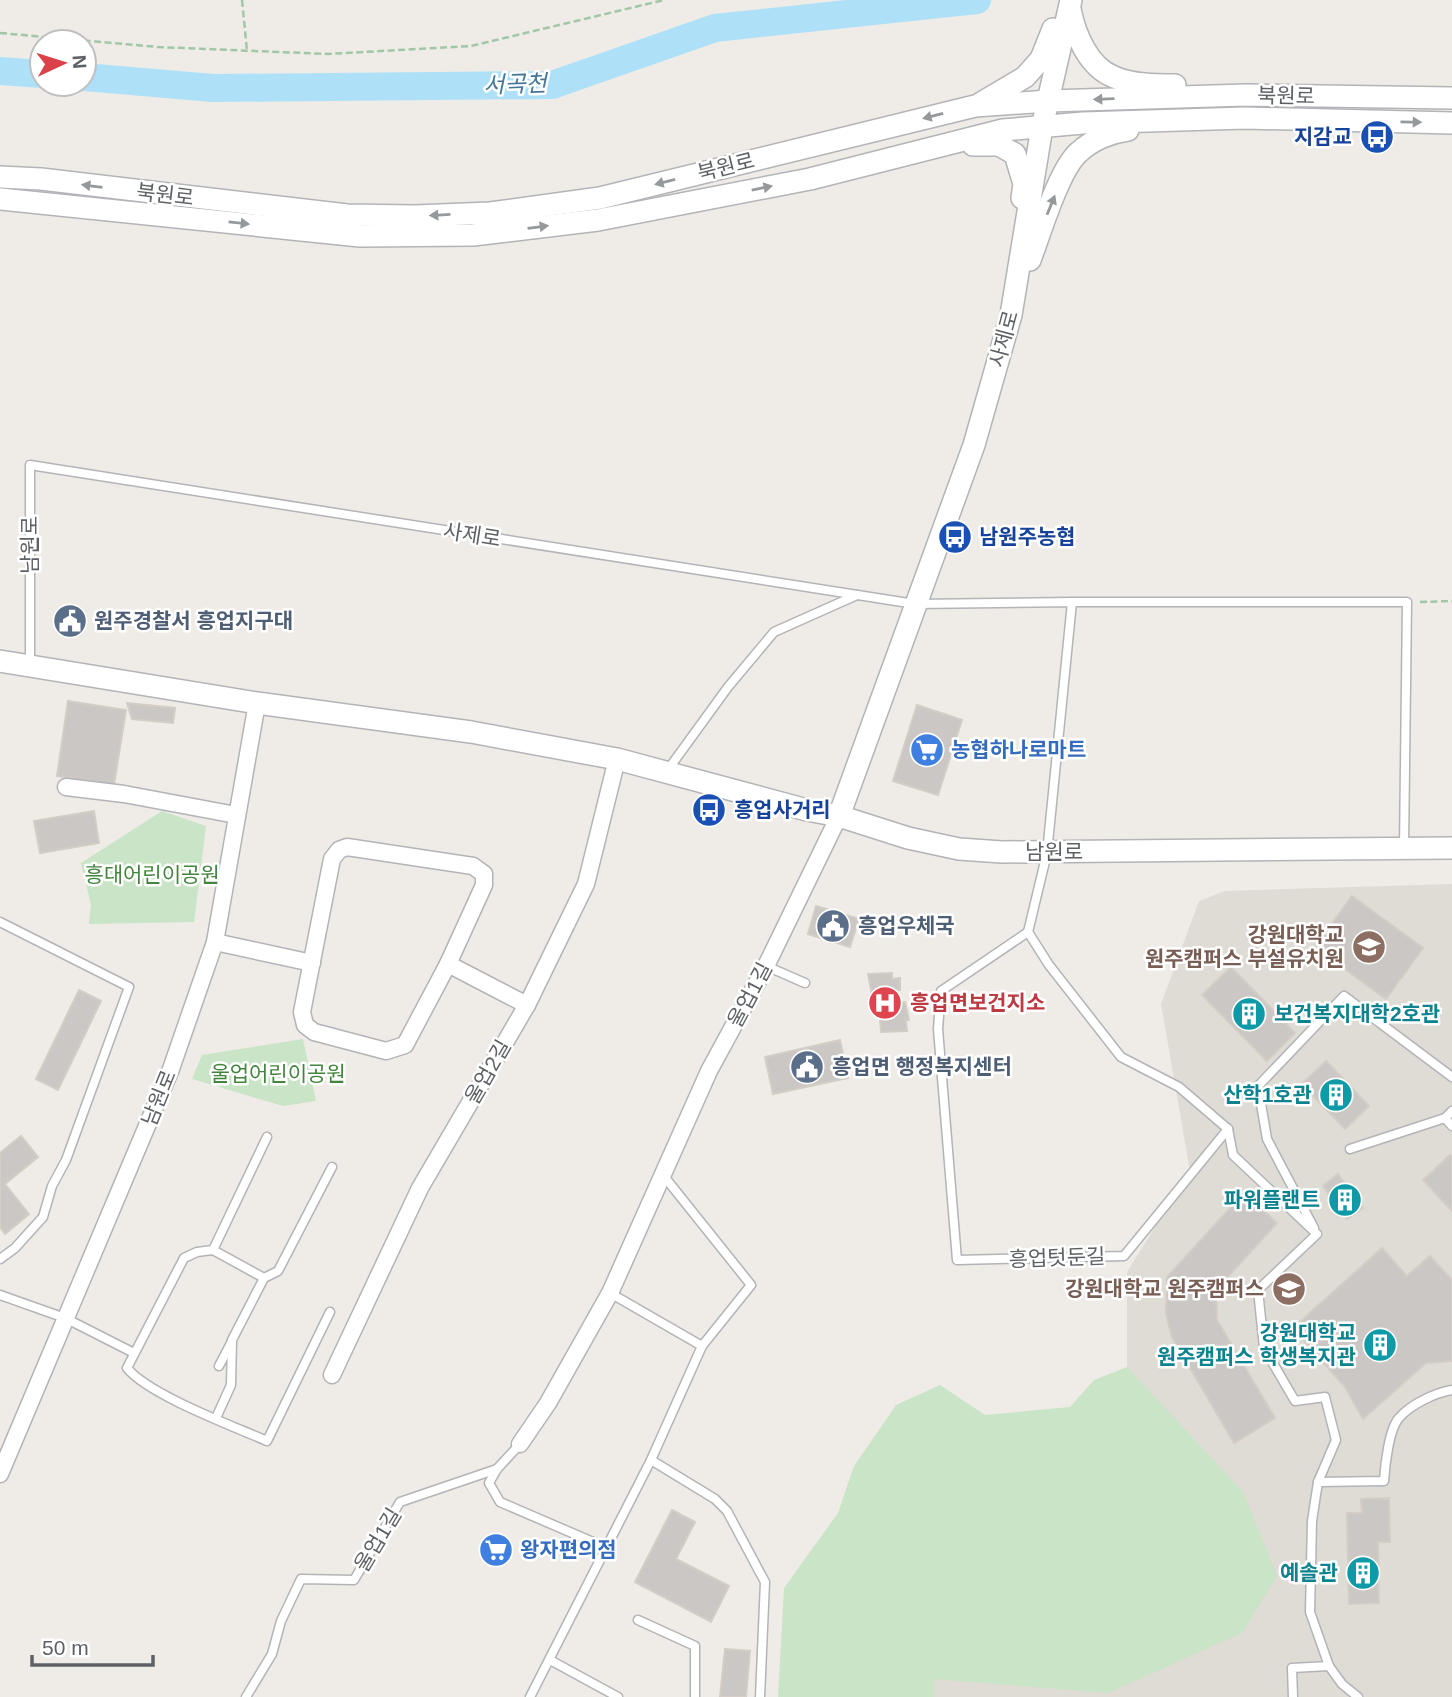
<svg xmlns="http://www.w3.org/2000/svg" width="1452" height="1697" viewBox="0 0 1452 1697" font-family="Arial,'Noto Sans KR',sans-serif">
	<style>
		.education { fill: #dfdbd5 }
		.green { fill: #c9e4c6 }
		.lines { fill: none; stroke-linecap: round; stroke-linejoin: round }
		.river { stroke: #aee1f8; stroke-width: 28 }
		.building { fill: #cbc7c4; stroke: #d3cdc5; stroke-width: 2 }
		.service-casing { stroke: #b2b4b8; stroke-width: 11 }
		.minor-casing { stroke: #b2b4b8; stroke-width: 19 }
		.tertiary-casing { stroke: #b2b4b8; stroke-width: 24 }
		.path { stroke: #a1c7a7; stroke-width: 2.5; stroke-dasharray: 7 3.5; stroke-linecap: butt }
		.service { stroke: #fff; stroke-width: 8 }
		.minor { stroke: #fff; stroke-width: 16 }
		.tertiary { stroke: #fff; stroke-width: 21 }
		.oneway { fill: #96999c }
		.labels { text-anchor: middle; stroke-width: 5; stroke-linejoin: round; paint-order: stroke }
		.street-label { font-size: 21px; fill: #5e6266; stroke: #fff }
		.transit-label { font-size: 21px; font-weight: bold; fill: #164399; stroke: #fff; text-anchor: start }
		.service-label { font-size: 21px; font-weight: bold; fill: #4e5e75; stroke: #fff; text-anchor: start }
		.shop-label { font-size: 21px; font-weight: bold; fill: #366cbe; stroke: #fff; text-anchor: start }
		.park-label { font-size: 21px; fill: #43853e; stroke: #fff }
		.education-label { font-size: 21px; font-weight: bold; fill: #785e54; stroke: #fff; text-anchor: end }
		.health-label { font-size: 21px; font-weight: bold; fill: #be3a42; stroke: #fff; text-anchor: start }
		.culture-label { font-size: 21px; font-weight: bold; fill: #0d838f; stroke: #fff; text-anchor: end }
		.water-label { font-size: 23px; font-style: italic; fill: #447798; stroke: #fff }
	</style>
	<rect width="100%" height="100%" fill="#efece7"/>
	<path class="education" d="M1452,884V1697H934L933,1679L1127,1367V1272L1190,1171L1161,1004L1199,901L1225,891Z"/>
	<g class="green">
		<path d="M162,811L206,826L194,922L89,924L91,905L81,863Z"/>
		<path d="M303,1039L316,1101L283,1106L192,1079L202,1055Z"/>
		<path d="M1127,1367L1243,1492L1277,1576L1242,1633L1108,1693L934,1679V1697H778L784,1588L838,1513L854,1466L896,1405L940,1385L985,1415L1070,1407L1094,1380Z"/>
	</g>
	<g class="lines">
		<g class="river">
			<path d="M0,71L42,74"/>
			<path d="M84,77L213,88L552,85L715,28L977,0"/>
		</g>
	</g>
	<g class="building">
		<path d="M68,701L126,710L114,785L57,776Z"/>
		<path d="M127,703L175,708L173,723L132,719Z"/>
		<path d="M917,705L962,720L938,795L893,781Z"/>
		<path d="M94,811L99,843L40,853L34,821Z"/>
		<path d="M1352,896L1423,948L1386,999L1315,947Z"/>
		<path d="M816,906L859,919L850,947L808,934Z"/>
		<path d="M1231,967L1295,1033L1267,1061L1202,995Z"/>
		<path d="M892,973V979L900,978V990H895L896,1003L905,1002L909,1020H906L907,1031L881,1032L879,1005H874L868,974Z"/>
		<path d="M79,990L101,1001L58,1090L36,1079Z"/>
		<path d="M840,1040L848,1078L773,1094L765,1057Z"/>
		<path d="M1326,1061L1369,1106L1345,1129L1302,1084Z"/>
		<path d="M21,1136L38,1157L5,1184L29,1214L5,1234L0,1227V1153Z"/>
		<path d="M1450,1155L1452,1157V1211L1423,1180Z"/>
		<path d="M1338,1174L1363,1208L1347,1219L1323,1186Z"/>
		<path d="M1244,1193L1277,1223L1216,1290L1217,1320L1275,1418L1234,1443L1172,1337L1166,1314L1167,1277Z"/>
		<path d="M1382,1248L1407,1276L1430,1256L1452,1280V1361L1426,1363L1363,1419L1345,1387L1293,1328Z"/>
		<path d="M1389,1498L1390,1542H1378L1379,1603L1349,1604L1347,1513H1362L1361,1499Z"/>
		<path d="M672,1510L695,1522L676,1559L729,1586L711,1622L635,1582Z"/>
		<path d="M725,1649L750,1651L746,1697H720Z"/>
	</g>
	<g class="lines">
		<g class="service-casing">
			<g id="service">
				<path d="M1072,602H1407L1404,848"/>
				<path d="M30,665V465L915,604L1072,602L1047,853L1028,932L1049,965L1121,1057L1179,1087L1228,1129"/>
				<path d="M667,771L728,687L774,632L857,595"/>
				<path d="M0,922L129,987L66,1160L52,1186L43,1217L15,1248L0,1259"/>
				<path d="M1028,932L941,991L938,1029L957,1260L1124,1256L1228,1129"/>
				<path d="M766,966L805,983"/>
				<path d="M1445,1118L1452,1126"/>
				<path d="M1228,1129L1233,1155L1317,1234L1258,1290L1264,1348L1295,1401L1325,1397L1336,1440L1318,1482L1312,1521L1310,1612L1329,1666L1342,1684L1358,1697"/>
				<path d="M1350,1149L1445,1118L1452,1111"/>
				<path d="M663,1175L751,1285L702,1346"/>
				<path d="M1314,1228L1267,1139L1258,1086L1344,996L1452,1077"/>
				<path d="M213,1250L267,1137"/>
				<path d="M264,1278L213,1250L197,1252L184,1258L127,1368C149,1395 233,1426 267,1441L330,1312"/>
				<path d="M0,1295L65,1318L134,1353"/>
				<path d="M219,1366L231,1343"/>
				<path d="M216,1418L231,1385L232,1340L264,1278L278,1271L332,1167"/>
				<path d="M520,1444L497,1469L489,1483L500,1502L607,1548"/>
				<path d="M651,1460L715,1499L727,1511L765,1582L760,1697"/>
				<path d="M1318,1482L1384,1481C1385,1465 1389,1429 1399,1418C1411,1404 1435,1393 1452,1390"/>
				<path d="M638,1620L695,1646V1697"/>
				<path d="M550,1660L618,1697"/>
				<path d="M246,1697L272,1654L281,1621L301,1579L354,1580L400,1502L497,1469"/>
				<path d="M530,1697L651,1460L702,1346L610,1293"/>
				<path d="M1293,1697L1292,1668L1329,1666"/>
			</g>
		</g>
		<g class="minor-casing">
			<g id="minor">
				<path d="M66,787L124,794L236,815"/>
				<path d="M347,847L473,866L484,874V885L448,964L405,1045L386,1051L314,1032L305,1025L302,1012L332,859L339,850Z"/>
				<path d="M215,942L312,963"/>
				<path d="M448,964L527,1005"/>
				<path d="M332,1375L420,1188L527,1005L586,884L617,759"/>
				<path d="M520,1444L548,1403L610,1293L709,1071L766,966L839,816"/>
				<path d="M0,1474L171,1069L215,942L257,703"/>
			</g>
		</g>
		<g class="tertiary-casing">
			<g id="tertiary">
				<path d="M1070,9C1075,34 1088,67 1114,77C1132,85 1157,85 1175,85"/>
				<path d="M981,103L1025,77L1041,59L1053,29"/>
				<path d="M973,145H999L1015,154L1024,184L1022,198"/>
				<path d="M0,177L41,179L347,215L415,216L490,213L600,198L975,106L1049,101L1246,95L1452,98"/>
				<path d="M0,199L360,236L473,235L598,220L810,179L1003,130L1083,123L1245,118L1452,123"/>
				<path d="M1030,260C1040,234 1059,169 1079,152C1092,140 1111,132 1128,130"/>
				<path d="M0,661L257,703L471,732L617,759L807,810L839,816L908,838L959,849L1002,852L1452,848"/>
				<path d="M839,816L974,445L1011,315L1042,127L1071,0"/>
			</g>
		</g>
		<g class="path">
			<path d="M242,0L247,51"/>
			<path d="M0,33L158,47L328,54L471,46L664,0"/>
			<path d="M1420,602L1452,601"/>
		</g>
		<use href="#service" class="service"/>
		<use href="#minor" class="minor"/>
		<use href="#tertiary" class="tertiary"/>
	</g>
	<defs><path id="oneway-solid" d="M-6-.8H1V-3.2L6.5 0L1 3.2V.8H-6Z" transform="scale(1.75)"/></defs>
	<g class="oneway">
		<use href="#oneway-solid" transform="translate(1104 99) rotate(178)"/>
		<use href="#oneway-solid" transform="translate(933 116) rotate(166)"/>
		<use href="#oneway-solid" transform="translate(1411 122) rotate(1)"/>
		<use href="#oneway-solid" transform="translate(665 182) rotate(166)"/>
		<use href="#oneway-solid" transform="translate(92 186) rotate(-173)"/>
		<use href="#oneway-solid" transform="translate(762 188) rotate(-11)"/>
		<use href="#oneway-solid" transform="translate(1051 205) rotate(-68)"/>
		<use href="#oneway-solid" transform="translate(440 215) rotate(177)"/>
		<use href="#oneway-solid" transform="translate(239 223) rotate(6)"/>
		<use href="#oneway-solid" transform="translate(538 227) rotate(-7)"/>
	</g>
	<defs>
		<g id="bus-disc" transform="scale(1.75)"><circle r="9.5" fill="#1a4fb4" stroke="#fff"/><path d="M-5-6H5V4H4V6H2V4H-2V6H-4V4H-5ZM-3.5-4V0h7V-4ZM-3.5 1.2v1.5H-2V1.2ZM2 1.2v1.5H3.5V1.2Z" fill="#fff"/></g>
		<g id="civic-disc" transform="scale(1.75)"><circle r="9.5" fill="#5c6f8a" stroke="#fff"/><path d="M-.6-6.5H3V-4.5H.6V-3L4-1V1h2V6H-6V1h2V-1L-.6-3ZM-1.2 2.5V6h2.4V2.5Z" fill="#fff"/></g>
		<g id="supermarket-disc" transform="scale(1.75)"><circle r="9.5" fill="#3f7fe0" stroke="#fff"/><path d="M-6-5.5h2.5l.6 2H6L4.5 2H-2.5L-4.4-4H-6ZM-1.5 3.2a1.3 1.3 0 1 0 .1 0ZM3 3.2a1.3 1.3 0 1 0 .1 0Z" fill="#fff"/></g>
		<g id="school-disc" transform="scale(1.75)"><circle r="9.5" fill="#8d6e63" stroke="#fff"/><path d="M0-5L7-2L0 1L-7-2ZM-4 1L0 2.5L4 1V4Q0 6-4 4Z" fill="#fff"/></g>
		<g id="hospital-disc" transform="scale(1.75)"><circle r="9.5" fill="#e0444e" stroke="#fff"/><path d="M-5-5h3v3.5h4V-5h3V5h-3V1.5h-4V5h-3Z" fill="#fff"/></g>
		<g id="building-disc" transform="scale(1.75)"><circle r="9.5" fill="#0f9aa8" stroke="#fff"/><path d="M-4-6H4V6H1V3H-1V6H-4ZM-2.5-4.3h1.7v1.8h-1.7ZM.8-4.3h1.7v1.8H.8ZM-2.5-1h1.7V.8h-1.7ZM.8-1h1.7V.8H.8Z" fill="#fff"/></g>
		<g id="university-disc" transform="scale(1.75)"><circle r="9.5" fill="#8d6e63" stroke="#fff"/><path d="M0-5L7-2L0 1L-7-2ZM-4 1L0 2.5L4 1V4Q0 6-4 4Z" fill="#fff"/></g>
	</defs>
	<g fill-rule="evenodd">
		<use href="#bus-disc" x="1377" y="137"/>
		<use href="#bus-disc" x="955" y="537"/>
		<use href="#civic-disc" x="70" y="621"/>
		<use href="#supermarket-disc" x="927" y="750"/>
		<use href="#bus-disc" x="709" y="810"/>
		<use href="#civic-disc" x="833" y="926"/>
		<use href="#school-disc" x="1369" y="947"/>
		<use href="#hospital-disc" x="885" y="1003"/>
		<use href="#building-disc" x="1249" y="1014"/>
		<use href="#civic-disc" x="807" y="1067"/>
		<use href="#building-disc" x="1336" y="1095"/>
		<use href="#building-disc" x="1345" y="1200"/>
		<use href="#university-disc" x="1289" y="1289"/>
		<use href="#building-disc" x="1380" y="1345"/>
		<use href="#supermarket-disc" x="496" y="1550"/>
		<use href="#building-disc" x="1363" y="1573"/>
	</g>
	<g class="labels">
		<g class="street-label">
			<text transform="translate(1286 96) rotate(1)" y="7">북원로</text>
			<text transform="translate(726 167) rotate(-14)" y="7">북원로</text>
			<text transform="translate(165 195) rotate(7)" y="7">북원로</text>
			<text transform="translate(1004 339) rotate(-75)" y="7">사제로</text>
			<text transform="translate(472 535) rotate(9)" y="7">사제로</text>
			<text transform="translate(30 545) rotate(-90)" y="7">남원로</text>
			<text x="1054" y="859">남원로</text>
			<text transform="translate(750 995) rotate(-62)" y="7">울업1길</text>
			<text transform="translate(488 1072) rotate(-60)" y="7">울업2길</text>
			<text transform="translate(159 1098) rotate(-68)" y="7">남원로</text>
			<text transform="translate(1057 1258) rotate(-2)" y="7">흥업텃둔길</text>
			<text transform="translate(378 1540) rotate(-59)" y="7">울업1길</text>
		</g>
		<g class="transit-label">
			<text x="1352" y="144" text-anchor="end">지감교</text>
			<text x="979" y="544">남원주농협</text>
			<text x="734" y="817">흥업사거리</text>
		</g>
		<g class="service-label">
			<text x="94" y="628">원주경찰서 흥업지구대</text>
			<text x="858" y="933">흥업우체국</text>
			<text x="832" y="1074">흥업면 행정복지센터</text>
		</g>
		<g class="shop-label">
			<text x="951" y="757">농협하나로마트</text>
			<text x="520" y="1557">왕자편의점</text>
		</g>
		<g class="park-label">
			<text x="152" y="882">흥대어린이공원</text>
			<text x="278" y="1081">울업어린이공원</text>
		</g>
		<g class="education-label">
			<text x="1344" y="942">강원대학교<tspan x="1344" dy="24">원주캠퍼스 부설유치원</tspan></text>
			<text x="1264" y="1296">강원대학교 원주캠퍼스</text>
		</g>
		<g class="health-label">
			<text x="910" y="1010">흥업면보건지소</text>
		</g>
		<g class="culture-label">
			<text x="1274" y="1021" text-anchor="start">보건복지대학2호관</text>
			<text x="1312" y="1102">산학1호관</text>
			<text x="1320" y="1207">파워플랜트</text>
			<text x="1356" y="1340">강원대학교<tspan x="1356" dy="24">원주캠퍼스 학생복지관</tspan></text>
			<text x="1338" y="1580">예솔관</text>
		</g>
		<g class="water-label">
			<text transform="translate(515 84) rotate(-2)" y="8">서곡천</text>
		</g>
	</g>
	<g transform="translate(63 63) rotate(86)"><circle r="33" fill="#ffffff" stroke="#bfc0c2" stroke-width="2"/>
	<path d="M0-5L12 26L0 18L-12 26Z" fill="#db4148"/>
	<text y="-10" font-size="19" font-weight="bold" text-anchor="middle" fill="#5e6266">N</text>
	</g>
	<path d="M32 1655v10h121v-10" fill="none" stroke="#5e6266" stroke-width="3.5"/>
	<text x="42" y="1655" font-size="21" fill="#5e6266" stroke="#ffffff" stroke-width="5" paint-order="stroke">50 m</text>
</svg>
